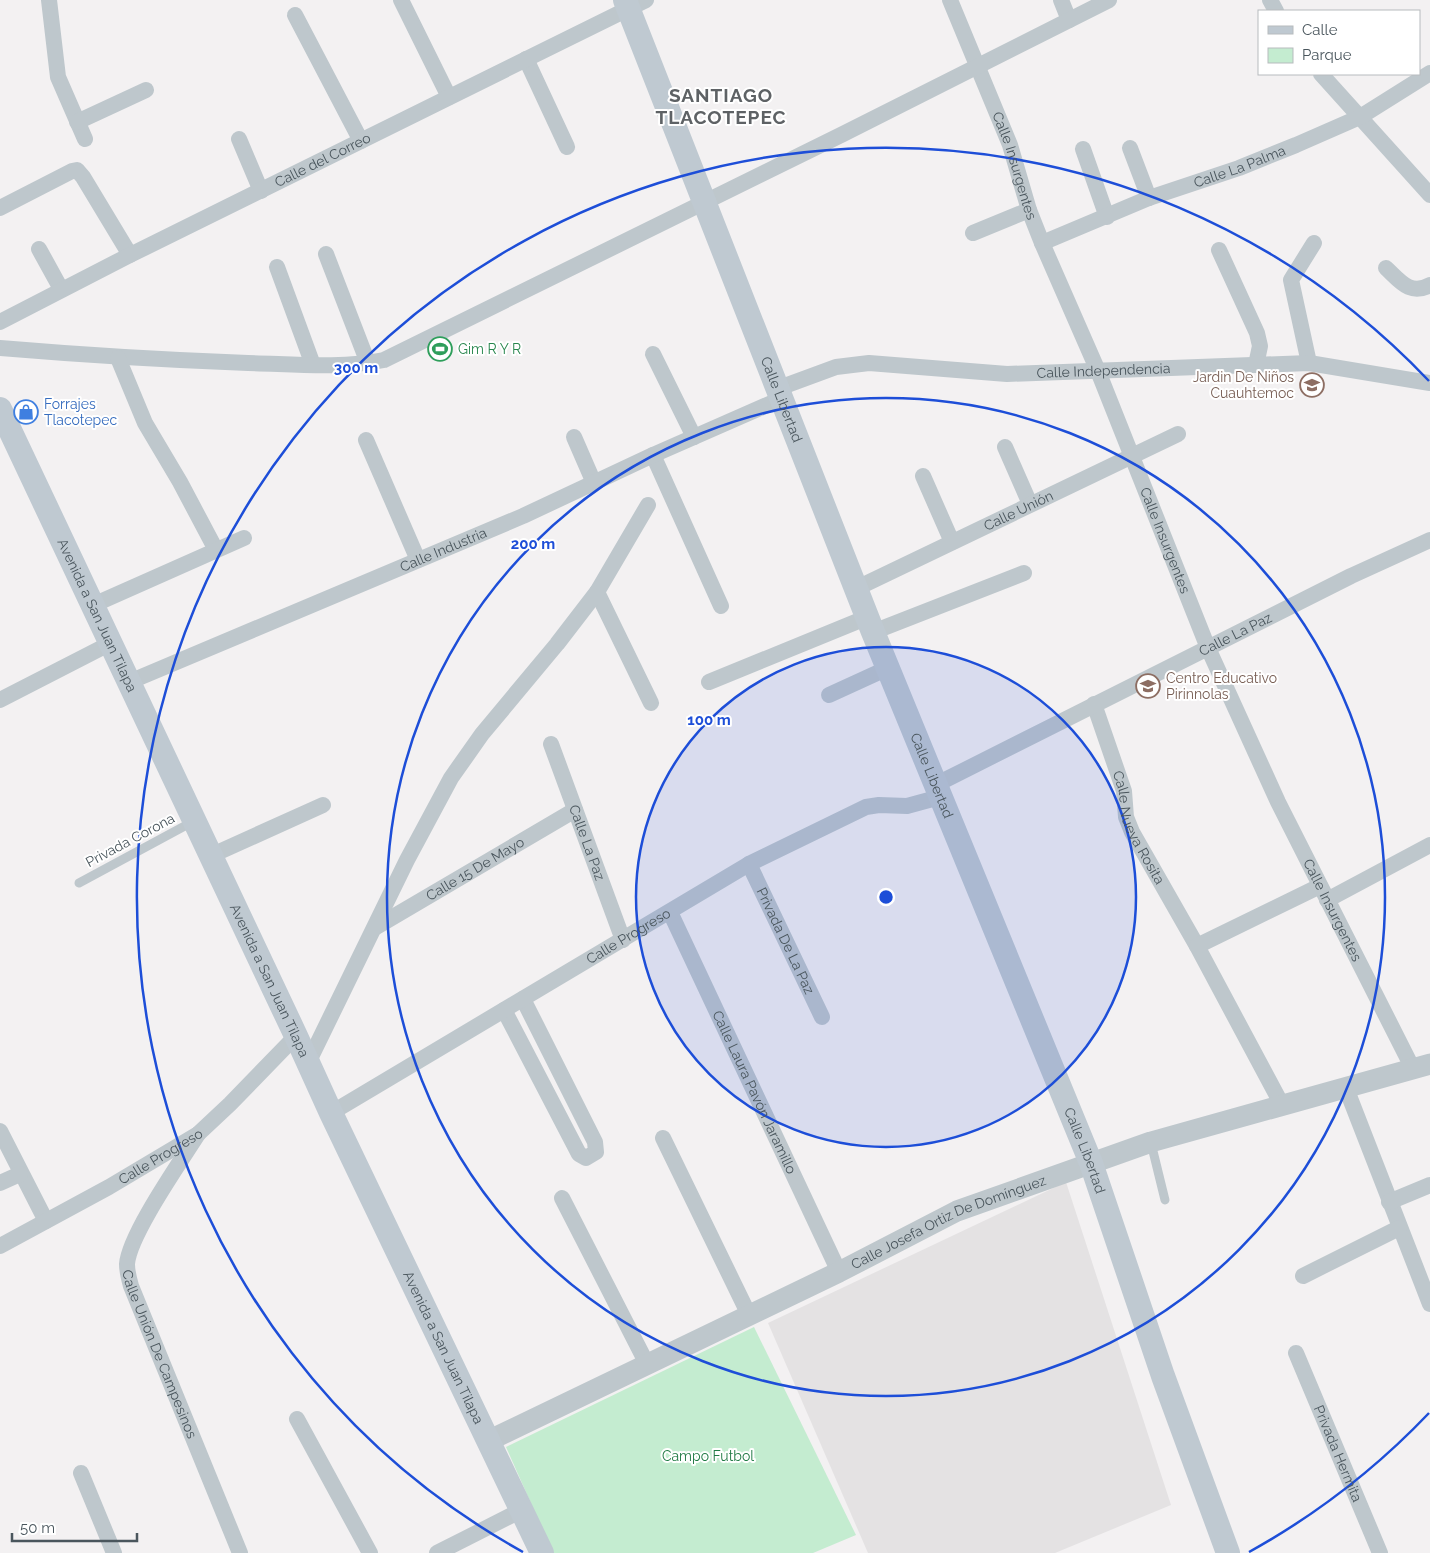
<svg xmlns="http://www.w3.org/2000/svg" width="1430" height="1553" viewBox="0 0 1430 1553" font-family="Raleway,sans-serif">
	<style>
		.education { fill: #e4e2e3 }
		.green { fill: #c4ecd0 }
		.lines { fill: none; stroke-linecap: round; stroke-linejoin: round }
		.service { stroke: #bec7cc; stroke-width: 9 }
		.minor { stroke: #bec7cc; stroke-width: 16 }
		.tertiary { stroke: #bec7cc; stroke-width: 21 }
		.secondary { stroke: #bfc9d1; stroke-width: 24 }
		.ring { fill: none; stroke: #1d4ed8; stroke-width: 2.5 }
		.labels { text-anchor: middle; stroke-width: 4; stroke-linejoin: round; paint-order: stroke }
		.street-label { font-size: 14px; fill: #4a565d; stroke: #fff }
		.leisure-label { font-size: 14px; fill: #27864d; stroke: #fff; text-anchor: start }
		.education-label { font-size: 14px; fill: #785e54; stroke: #fff; text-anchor: end }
		.shop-label { font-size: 14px; fill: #366cbe; stroke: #fff; text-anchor: start }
		.park-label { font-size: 14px; fill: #207a44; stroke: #fff }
		.district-label { font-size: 19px; font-weight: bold; letter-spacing: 1px; fill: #5e6265; stroke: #fff }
		.centre { fill: #1d4ed8; stroke: #fff; stroke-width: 2.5 }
		.ring-label { font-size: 15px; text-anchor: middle; font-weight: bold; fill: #1d4ed8; stroke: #fff; stroke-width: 4; stroke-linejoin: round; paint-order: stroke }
	</style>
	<rect width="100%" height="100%" fill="#f3f1f2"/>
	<path class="education" d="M1066,1182L1171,1505L1055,1553H868L768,1323Z"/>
	<path class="green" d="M754,1327L856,1535L813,1553H553L506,1447Z"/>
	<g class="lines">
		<g class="service">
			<path d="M79,883L194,821"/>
			<path d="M1151,1143L1165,1200"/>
		</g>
		<g class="minor">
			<path d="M49,0L58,77L85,139"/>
			<path d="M401,0L449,97"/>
			<path id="s1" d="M950,0L1010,145L1029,210L1042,243L1098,371L1208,648L1278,802L1413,1069"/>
			<path d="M1061,0L1069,20"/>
			<path d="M1270,0L1276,11"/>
			<path d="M295,15L361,141"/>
			<path d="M526,59L567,147"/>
			<path d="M1321,74L1430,195"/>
			<path d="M77,122L146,90"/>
			<path d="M239,139L261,191"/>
			<path d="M1130,148L1149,198"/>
			<path d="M1083,149L1107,217"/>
			<path d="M0,208L72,171L77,170L83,177L130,255"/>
			<path d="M973,233L1029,210"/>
			<path id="s2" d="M1042,243L1149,198L1239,168L1296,145L1360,117L1430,73"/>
			<path d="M39,249L61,289"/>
			<path d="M1219,250L1257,333L1260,346L1256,365"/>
			<path d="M326,254L368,363"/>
			<path d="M277,267L313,365"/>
			<path d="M1386,268C1400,281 1410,296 1430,285"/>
			<path id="s3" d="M0,322L130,255L646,0"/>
			<path d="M0,348C83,355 165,360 248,363C293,364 340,369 384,360L843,134L1109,0"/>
			<path d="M653,354L694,437"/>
			<path d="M118,358L145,423L180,482L216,550"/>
			<path d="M1309,363L1291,280L1314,243"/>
			<path id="s4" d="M779,388L836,367L869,363L1007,374L1309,363L1430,383"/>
			<path d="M574,437L594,483"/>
			<path d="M366,440L418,560"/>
			<path d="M1005,447L1030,504"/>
			<path d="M653,455L721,606"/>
			<path d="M923,476L952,542"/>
			<path id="s5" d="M857,588L1178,434"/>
			<path d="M597,592L651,703"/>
			<path d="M93,605L244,538"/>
			<path d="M873,632L1024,573"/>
			<path id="s6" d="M129,682L523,516L653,455L783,398"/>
			<path d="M709,682L868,617"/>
			<path d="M829,695L888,668"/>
			<path d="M0,700L111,643"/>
			<path id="s7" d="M1094,704L1124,791L1126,817L1132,832L1197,946L1282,1105"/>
			<path id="s8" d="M551,744L623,940"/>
			<path id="s9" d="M935,785L1351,576L1430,540"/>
			<path d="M210,856L323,805"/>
			<path id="s10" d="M749,864L822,1017"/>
			<path d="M1327,900L1430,845"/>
			<path id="s11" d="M670,912L839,1272"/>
			<path id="s12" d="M376,927L575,810"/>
			<path d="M1197,946L1320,886"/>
			<path d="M504,1010L579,1154L586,1158L596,1152L595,1142L523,999"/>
			<path d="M308,1063L407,860L451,778L482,734L557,644L597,592L648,505"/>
			<path d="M1346,1088L1430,1304"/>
			<path id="s13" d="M331,1113L749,864L866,807L879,805L907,806L940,797"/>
			<path d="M0,1131L46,1221"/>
			<path id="s14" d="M198,1134C181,1161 129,1235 127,1264C127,1271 129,1279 131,1286L240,1553"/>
			<path d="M663,1138L749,1315"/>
			<path d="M0,1183L20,1174"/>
			<path d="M562,1198L647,1364"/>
			<path d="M1389,1202L1430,1185"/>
			<path id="s15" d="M0,1246L109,1187L198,1134L230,1104L296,1036"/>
			<path d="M1303,1276L1399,1228"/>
			<path id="s16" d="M1296,1353L1380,1553"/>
			<path d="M297,1419L370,1553"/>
			<path d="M81,1473L114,1553"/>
			<path d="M437,1553L522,1510"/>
		</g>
		<path class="tertiary" id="s17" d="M490,1440L839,1272L957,1211L1151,1142L1430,1064"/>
		<g class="secondary">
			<path id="s18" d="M625,0L873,632L1091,1163L1163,1376L1228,1553"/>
			<path id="s19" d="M0,409L296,1036L331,1113L542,1553"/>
		</g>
	</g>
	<circle cx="886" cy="897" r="250" fill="#1d4ed8" fill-opacity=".12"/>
	<g class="ring">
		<circle cx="886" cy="897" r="250"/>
		<circle cx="886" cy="897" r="499"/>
		<path d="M1429 1413A749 749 0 0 1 1249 1552M523 1552A749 749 0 1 1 1429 381"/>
	</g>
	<defs>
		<g id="stadium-ring" transform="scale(1.25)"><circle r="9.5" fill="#fff" stroke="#2e9e5b" stroke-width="1.5"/><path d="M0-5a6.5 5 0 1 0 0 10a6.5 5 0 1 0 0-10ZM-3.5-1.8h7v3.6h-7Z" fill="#2e9e5b"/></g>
		<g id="school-ring" transform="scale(1.25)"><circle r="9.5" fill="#fff" stroke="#8d6e63" stroke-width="1.5"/><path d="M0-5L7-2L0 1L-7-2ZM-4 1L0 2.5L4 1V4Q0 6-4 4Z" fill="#8d6e63"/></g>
		<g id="shop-ring" transform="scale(1.25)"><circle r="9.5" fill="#fff" stroke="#3f7fe0" stroke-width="1.5"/><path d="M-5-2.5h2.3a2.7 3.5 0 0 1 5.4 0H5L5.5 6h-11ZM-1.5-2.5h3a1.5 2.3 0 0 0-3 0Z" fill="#3f7fe0"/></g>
	</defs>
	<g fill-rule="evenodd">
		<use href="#stadium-ring" x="440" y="349"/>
		<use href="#school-ring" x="1312" y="385"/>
		<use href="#shop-ring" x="26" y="412"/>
		<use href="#school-ring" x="1148" y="686"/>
	</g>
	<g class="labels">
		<g class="street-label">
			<text dy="5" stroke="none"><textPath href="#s3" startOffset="361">Calle del Correo</textPath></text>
			<text dy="5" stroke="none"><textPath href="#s1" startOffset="178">Calle Insurgentes</textPath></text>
			<text dy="5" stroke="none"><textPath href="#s2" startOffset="212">Calle La Palma</textPath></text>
			<text dy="5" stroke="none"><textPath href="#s4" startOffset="329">Calle Independencia</textPath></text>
			<text dy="5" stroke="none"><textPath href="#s18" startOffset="429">Calle Libertad</textPath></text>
			<text dy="5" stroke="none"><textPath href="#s5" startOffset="179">Calle Unión</textPath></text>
			<text dy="5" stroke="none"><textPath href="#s1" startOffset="582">Calle Insurgentes</textPath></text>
			<text dy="5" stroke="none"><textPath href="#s6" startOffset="341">Calle Industria</textPath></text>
			<text dy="5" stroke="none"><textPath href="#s19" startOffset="228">Avenida a San Juan Tilapa</textPath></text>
			<text dy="5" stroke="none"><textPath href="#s9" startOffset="336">Calle La Paz</textPath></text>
			<text dy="5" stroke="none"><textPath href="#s18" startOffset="834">Calle Libertad</textPath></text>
			<text dy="5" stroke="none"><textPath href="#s7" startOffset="132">Calle Nueva Rosita</textPath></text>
			<text transform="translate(130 840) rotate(-28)" y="5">Privada Corona</text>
			<text dy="5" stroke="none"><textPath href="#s8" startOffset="105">Calle La Paz</textPath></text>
			<text dy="5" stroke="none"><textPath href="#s12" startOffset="115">Calle 15 De Mayo</textPath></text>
			<text dy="5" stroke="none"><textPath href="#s1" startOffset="988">Calle Insurgentes</textPath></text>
			<text dy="5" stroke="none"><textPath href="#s13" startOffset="346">Calle Progreso</textPath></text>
			<text dy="5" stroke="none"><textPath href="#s10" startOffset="85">Privada De La Paz</textPath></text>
			<text dy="5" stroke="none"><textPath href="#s19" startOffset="632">Avenida a San Juan Tilapa</textPath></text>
			<text dy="5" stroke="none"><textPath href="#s11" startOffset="199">Calle Laura Pavón Jaramillo</textPath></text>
			<text dy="5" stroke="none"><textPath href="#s18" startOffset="1239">Calle Libertad</textPath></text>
			<text dy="5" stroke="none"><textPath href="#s15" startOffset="184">Calle Progreso</textPath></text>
			<text dy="5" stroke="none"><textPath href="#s17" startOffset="508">Calle Josefa Ortiz De Domínguez</textPath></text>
			<text dy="5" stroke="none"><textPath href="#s19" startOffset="1038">Avenida a San Juan Tilapa</textPath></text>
			<text dy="5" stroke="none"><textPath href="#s14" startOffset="245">Calle Unión De Campesinos</textPath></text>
			<text dy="5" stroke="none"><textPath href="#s16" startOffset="109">Privada Hermita</textPath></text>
		</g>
		<g class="leisure-label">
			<text x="458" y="354">Gim R Y R</text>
		</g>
		<g class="education-label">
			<text x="1294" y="382">Jardin De Niños<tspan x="1294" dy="16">Cuauhtemoc</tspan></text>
			<text x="1166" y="683" text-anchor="start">Centro Educativo<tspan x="1166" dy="16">Pirinnolas</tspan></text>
		</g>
		<g class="shop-label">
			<text x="44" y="409">Forrajes<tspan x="44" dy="16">Tlacotepec</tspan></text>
		</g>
		<g class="park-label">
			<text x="708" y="1461">Campo Futbol</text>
		</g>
		<g class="district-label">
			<text x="721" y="102">SANTIAGO<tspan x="721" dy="22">TLACOTEPEC</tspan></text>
		</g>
	</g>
	<circle cx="886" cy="897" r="8" class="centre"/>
	<g class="ring-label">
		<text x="356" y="373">300 m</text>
		<text x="533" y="549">200 m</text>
		<text x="709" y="725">100 m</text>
	</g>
	<rect x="1258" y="10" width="162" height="65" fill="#ffffff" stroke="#b7bbbe"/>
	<rect x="1268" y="26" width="25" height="8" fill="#bfc9d1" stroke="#b7bbbe"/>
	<text x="1302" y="35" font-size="15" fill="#4a565d">Calle</text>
	<rect x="1268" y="48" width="25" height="15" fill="#c4ecd0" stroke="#b7bbbe"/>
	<text x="1302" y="60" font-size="15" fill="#4a565d">Parque</text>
	<path d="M12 1533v8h125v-8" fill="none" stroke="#4a565d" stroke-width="2.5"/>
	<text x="20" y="1533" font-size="15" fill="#4a565d" stroke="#ffffff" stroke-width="4" paint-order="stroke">50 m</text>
</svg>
